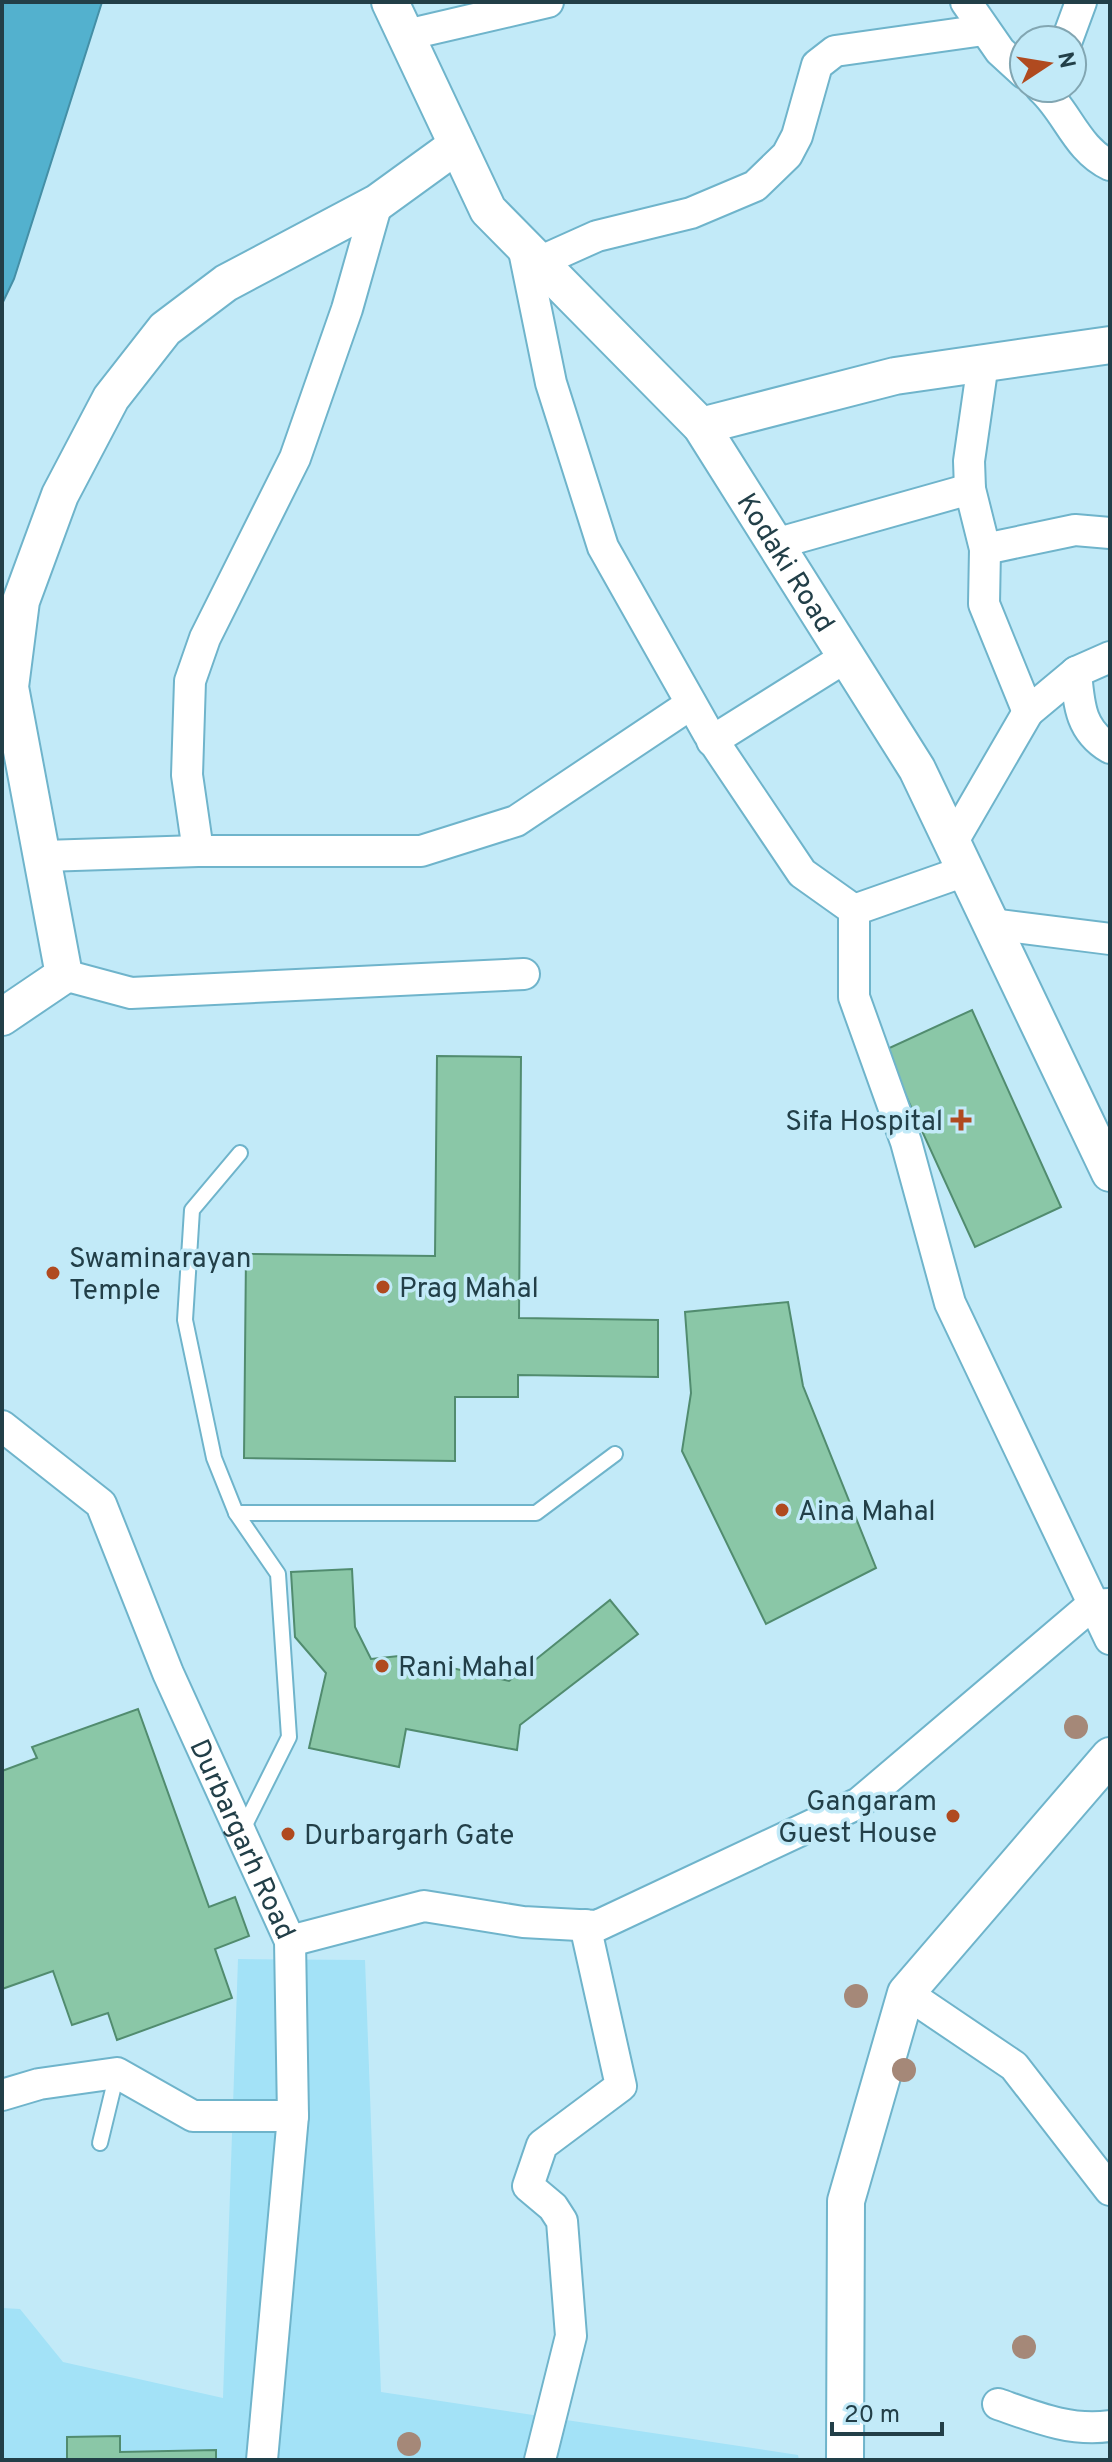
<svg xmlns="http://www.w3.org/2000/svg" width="1112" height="2462" viewBox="0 0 1112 2462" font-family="Overpass,sans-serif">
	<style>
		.built { fill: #a3e2f7 }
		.water { fill: #53b1ce; stroke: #448fa6; stroke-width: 2 }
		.building { fill: #8ac7a7; stroke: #518c6f; stroke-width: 2 }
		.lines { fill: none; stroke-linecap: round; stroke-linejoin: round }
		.service-casing { stroke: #6fb4cb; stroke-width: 18 }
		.minor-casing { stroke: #6fb4cb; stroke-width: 34 }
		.tertiary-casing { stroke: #6fb4cb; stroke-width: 40 }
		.service { stroke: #fff; stroke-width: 14 }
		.minor { stroke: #fff; stroke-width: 30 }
		.tertiary { stroke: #fff; stroke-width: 36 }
		.tree { fill: #a58878 }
		.poi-dot { fill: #b04a1f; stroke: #c2eaf8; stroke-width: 3 }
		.labels { text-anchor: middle; stroke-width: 7; stroke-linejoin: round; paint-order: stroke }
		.street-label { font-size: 28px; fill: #223f48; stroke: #c2eaf8 }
		.poi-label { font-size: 28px; fill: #223f48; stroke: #c2eaf8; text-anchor: start }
	</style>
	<rect width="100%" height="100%" fill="#c2eaf8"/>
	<path class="built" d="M238,1959L365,1960L381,2392L798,2455L799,2460H2V2308L20,2309L63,2362L223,2398Z"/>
	<path class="water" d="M2,2H102L14,279L2,304Z"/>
	<g class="building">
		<path d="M972,1010L1061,1207L975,1247L885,1050Z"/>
		<path d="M437,1056L521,1057L519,1318L658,1320V1377L518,1375V1397H455V1461L244,1458L246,1254L435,1256Z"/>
		<path d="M788,1302L803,1386L876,1568L766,1624L682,1451L691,1393L685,1312Z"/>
		<path d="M352,1569L355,1627L371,1659L399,1656L509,1681L610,1600L638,1634L520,1725L517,1750L406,1729L399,1767L309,1748L326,1673L295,1637L291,1572Z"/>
		<path d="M138,1709L209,1907L235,1897L249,1936L215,1949L232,1998L117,2040L108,2013L72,2025L53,1971L2,1989V1771L37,1758L32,1747Z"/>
		<path d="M120,2436V2452L216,2450V2460H67V2437Z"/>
	</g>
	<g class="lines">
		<g class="service-casing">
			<g id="service">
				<path d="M240,1153L192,1210L185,1320L214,1458L236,1513L278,1574L289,1737L241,1833"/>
				<path d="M236,1513H536L615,1454"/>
				<path d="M100,2143L117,2073"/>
			</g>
		</g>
		<g class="minor-casing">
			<g id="minor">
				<path d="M966,2L1000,51L1024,73"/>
				<path d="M406,35L548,2"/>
				<path d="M1067,40L1081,2"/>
				<path d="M1041,88C1067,111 1077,150 1110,165"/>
				<path d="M523,246L551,383L603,547L708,733L802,873L854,910V997L906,1142L950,1303L1110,1639"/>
				<path d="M539,262L597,236L691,213L755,186L787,155L797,136L817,65L835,51L984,30"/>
				<path d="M983,363L969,461L970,489L985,549L984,604L1028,712L1076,672C1079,705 1080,730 1110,748"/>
				<path d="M775,544L970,489"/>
				<path d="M985,549L1075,530L1110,533"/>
				<path d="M1076,672L1110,657"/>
				<path d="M712,741L846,657"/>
				<path d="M952,843L1028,712"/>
				<path d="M198,851L187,775L190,681L205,638L295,458L347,309L377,203"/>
				<path d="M44,856L198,851H421L516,821L691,704"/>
				<path d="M854,910L965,871"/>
				<path d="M991,924L1110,939"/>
				<path d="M64,975L131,993L524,974"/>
				<path id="s1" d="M2,1426L101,1504L168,1673L290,1941L293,2116L262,2460"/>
				<path d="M290,1941L424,1906L523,1922L597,1926L859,1803L1092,1605L1109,1604"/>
				<path d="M906,1993L1014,2066L1110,2190"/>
				<path d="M2,2095L39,2084L117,2073L193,2116H293"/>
				<path d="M998,2404C1035,2417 1071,2432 1110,2426"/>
				<path d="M540,2460L571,2336L562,2221L553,2207L528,2186L542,2145L621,2086L585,1925"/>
			</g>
		</g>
		<g class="tertiary-casing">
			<g id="tertiary">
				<path id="s2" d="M390,2L488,210L701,426L917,769L1110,1173"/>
				<path d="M701,426L895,376L1110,345"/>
				<path d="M2,1017L64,975L10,687L21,601L60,495L111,398L165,329L226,283L377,203L457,145"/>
				<path d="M845,2460L846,2201L906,1993L1110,1756"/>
			</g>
		</g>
		<use href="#service" class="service"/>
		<use href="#minor" class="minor"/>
		<use href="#tertiary" class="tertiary"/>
	</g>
	<g class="tree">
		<circle cx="1076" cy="1727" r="12"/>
		<circle cx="856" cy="1996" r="12"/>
		<circle cx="904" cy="2070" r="12"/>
		<circle cx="1024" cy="2347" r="12"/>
		<circle cx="409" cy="2444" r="12"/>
	</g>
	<g class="poi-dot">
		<path d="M957 1108h8v8h8v8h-8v8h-8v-8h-8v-8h8z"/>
		<circle cx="53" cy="1273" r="8"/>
		<circle cx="383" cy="1287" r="8"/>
		<circle cx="782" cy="1510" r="8"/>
		<circle cx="382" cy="1666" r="8"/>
		<circle cx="953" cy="1816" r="8"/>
		<circle cx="288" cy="1834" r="8"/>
	</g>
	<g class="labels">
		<g class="street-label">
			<text dy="10" stroke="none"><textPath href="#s2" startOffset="694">Kodaki Road</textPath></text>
			<text dy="10" stroke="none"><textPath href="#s1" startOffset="490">Durbargarh Road</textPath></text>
		</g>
		<g class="poi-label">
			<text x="943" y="1130" text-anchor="end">Sifa Hospital</text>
			<text x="69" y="1267">Swaminarayan<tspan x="69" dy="32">Temple</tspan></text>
			<text x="399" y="1297">Prag Mahal</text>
			<text x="798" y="1520">Aina Mahal</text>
			<text x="398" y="1676">Rani Mahal</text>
			<text x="937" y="1810" text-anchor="end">Gangaram<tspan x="937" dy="32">Guest House</tspan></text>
			<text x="304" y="1844">Durbargarh Gate</text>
		</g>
	</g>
	<rect width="1112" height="2462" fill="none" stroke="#223f48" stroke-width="8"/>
	<g transform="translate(1048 64) rotate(78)"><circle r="38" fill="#c2eaf8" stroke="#82a6b2" stroke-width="2"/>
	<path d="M0-6L14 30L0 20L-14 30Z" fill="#b04a1f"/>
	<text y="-12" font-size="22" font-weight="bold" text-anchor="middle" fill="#223f48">N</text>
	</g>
	<path d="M832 2422v12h110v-12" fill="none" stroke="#223f48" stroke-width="4"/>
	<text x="844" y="2422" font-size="24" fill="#223f48" stroke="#c2eaf8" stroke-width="6" paint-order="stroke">20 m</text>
</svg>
